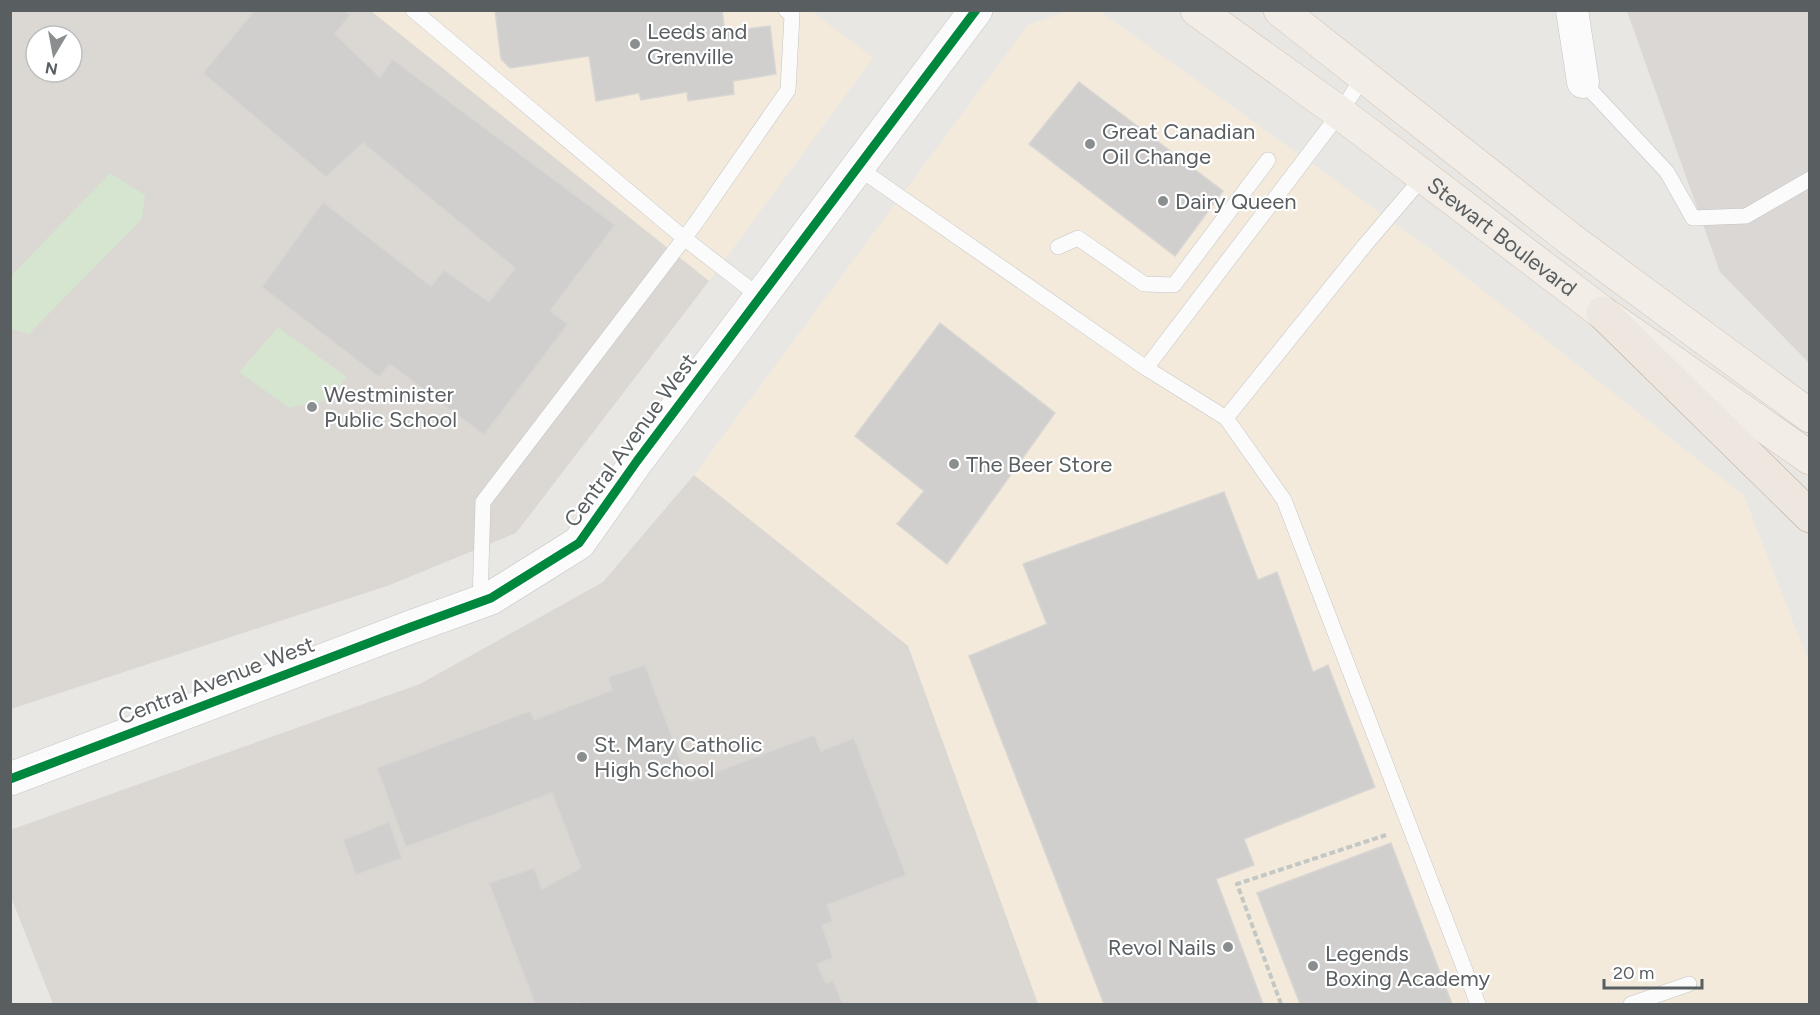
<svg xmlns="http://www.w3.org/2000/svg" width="1820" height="1015" viewBox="0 0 1820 1015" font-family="Figtree,sans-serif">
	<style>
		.commercial { fill: #f3eadc }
		.industrial { fill: #dad7d5 }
		.education { fill: #dbd7d3; fill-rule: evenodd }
		.green { fill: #d5e5cf }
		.building { fill: #d0cfcd; stroke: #d8d6d3; stroke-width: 1.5 }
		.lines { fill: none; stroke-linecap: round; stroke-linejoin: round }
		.service-casing { stroke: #c4c5c5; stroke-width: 16 }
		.minor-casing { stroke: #c4c5c5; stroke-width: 33 }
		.tertiary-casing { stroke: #c4c5c5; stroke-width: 34 }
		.primary-casing { stroke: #d0c2b2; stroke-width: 34 }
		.motorway-casing { stroke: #bfa993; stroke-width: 34 }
		.path { stroke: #c3c8c4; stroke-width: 4; stroke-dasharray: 6 3; stroke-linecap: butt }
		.service { stroke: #fcfbfb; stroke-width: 15 }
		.minor { stroke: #fcfbfb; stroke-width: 32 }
		.tertiary { stroke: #fcfbfb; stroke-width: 33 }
		.primary { stroke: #f2ede6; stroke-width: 33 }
		.motorway { stroke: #ede7e0; stroke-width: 33 }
		.cycleway-casing { stroke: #fff; stroke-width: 13 }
		.cycleway { stroke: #00873e; stroke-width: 9 }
		.poi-dot { fill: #8b8e8f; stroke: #fff; stroke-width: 2 }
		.labels { text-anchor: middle; stroke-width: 4.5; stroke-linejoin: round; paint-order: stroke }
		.poi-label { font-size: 22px; fill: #595e61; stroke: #fff; text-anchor: start }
		.street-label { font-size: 22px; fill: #595e61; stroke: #fff }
	</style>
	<rect width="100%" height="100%" fill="#e9e7e4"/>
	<g class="commercial">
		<path d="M371,11H811L873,58L709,281Z"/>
		<path d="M1068,11H1100L1429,248L1744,496L1809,663V1004H1038L908,646L694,475L1028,25Z"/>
	</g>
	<path class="industrial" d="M1627,11H1809V363L1720,272Z"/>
	<g class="education">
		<path d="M10,11H371L709,281L516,533L390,585L11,709ZM36,36H72V72H36Z"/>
		<path d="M694,475L908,646L1038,1004H53L11,897L10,830L420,684L603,582Z"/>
	</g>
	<g class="green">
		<path d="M110,173L145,195L142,219L29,334L11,329V276Z"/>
		<path d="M278,327L347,377L328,400L289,408L239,372Z"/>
	</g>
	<g class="building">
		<path d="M255,10H343L350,15L335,34L380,77L392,59L615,225L550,311L568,324L484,435L390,364L379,377L262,287L323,202L431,286L444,270L489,302L515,268L363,143L326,177L203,73Z"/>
		<path d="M495,10H722L725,32L770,26L776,74L733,81L734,94L688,101L687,92L641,100L639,93L596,101L589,56L510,68L501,59Z"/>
		<path d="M1079,82L1223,191L1175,256L1029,144Z"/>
		<path d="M940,323L1055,413L947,564L897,524L924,491L855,436Z"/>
		<path d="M1224,492L1258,580L1277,572L1313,672L1328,665L1375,787L1244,839L1254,865L1216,879L1263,1004H1104L969,656L1047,624L1023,564Z"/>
		<path d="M645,665L689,782L814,735L821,751L854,738L906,875L827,905L833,921L822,925L833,958L817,964L826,983L833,980L843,1004H580V1002L573,1004H535L489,883L534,868L542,889L581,868L552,793L406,847L377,768L530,711L534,720L612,690L608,677Z"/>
		<path d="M389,822L402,858L356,875L343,840Z"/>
		<path d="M1391,843L1452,1004H1300L1257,893Z"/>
	</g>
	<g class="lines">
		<g class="service-casing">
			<g id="service">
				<path d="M413,10L684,238L760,297"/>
				<path d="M1583,82L1667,172L1693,218L1746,216L1810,179"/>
				<path d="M857,167L1146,368L1340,113L1363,77"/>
				<path d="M1058,247L1078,238L1144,284L1174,285L1268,160"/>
				<path d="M1146,368L1226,418L1284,500L1478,1004"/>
				<path d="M1226,418L1365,245L1423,177"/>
				<path d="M480,602L483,502L695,224L788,90L792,15L786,10"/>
				<path d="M1631,1004L1689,984"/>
			</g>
		</g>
		<g class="minor-casing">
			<path id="minor" d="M1572,10L1583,82"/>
		</g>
		<g class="tertiary-casing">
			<path id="tertiary" d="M10,779L411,627L491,598L579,543L637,461L976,10"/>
		</g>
		<g class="primary-casing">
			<g id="primary">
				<path id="s1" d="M1197,10L1340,113L1603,313L1810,458"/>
				<path d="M1280,10L1570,239L1810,416"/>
			</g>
		</g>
		<g class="motorway-casing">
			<path id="motorway" d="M1603,313L1810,516"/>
		</g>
		<path class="path" d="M1281,1004L1237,884L1386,835"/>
		<use href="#service" class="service"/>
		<use href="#minor" class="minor"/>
		<use href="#tertiary" class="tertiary"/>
		<use href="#primary" class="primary"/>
		<use href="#motorway" class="motorway"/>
		<g class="cycleway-casing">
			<path id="cycleway" d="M10,779L411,627L491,598L579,543L637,461L976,10"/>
		</g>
		<use href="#cycleway" class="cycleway"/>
	</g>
	<g class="poi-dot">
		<circle cx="635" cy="44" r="6"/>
		<circle cx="1090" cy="144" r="6"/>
		<circle cx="1163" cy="201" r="6"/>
		<circle cx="312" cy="407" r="6"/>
		<circle cx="954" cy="464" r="6"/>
		<circle cx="582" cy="757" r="6"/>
		<circle cx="1228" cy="947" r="6"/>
		<circle cx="1313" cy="966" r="6"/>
	</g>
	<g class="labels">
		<g class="poi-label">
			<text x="647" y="39">Leeds and<tspan x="647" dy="25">Grenville</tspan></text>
			<text x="1102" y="139">Great Canadian<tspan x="1102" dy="25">Oil Change</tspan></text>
			<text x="1175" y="209">Dairy Queen</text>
			<text x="324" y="402">Westminister<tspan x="324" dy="25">Public School</tspan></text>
			<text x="966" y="472">The Beer Store</text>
			<text x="594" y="752">St. Mary Catholic<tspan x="594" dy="25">High School</tspan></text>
			<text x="1216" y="955" text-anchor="end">Revol Nails</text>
			<text x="1325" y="961">Legends<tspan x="1325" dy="25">Boxing Academy</tspan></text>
		</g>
		<g class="street-label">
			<text dy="8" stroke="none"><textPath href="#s1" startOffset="380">Stewart Boulevard</textPath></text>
			<text transform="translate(630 440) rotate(-54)" y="8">Central Avenue West</text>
			<text transform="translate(216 680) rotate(-21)" y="8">Central Avenue West</text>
		</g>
	</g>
	<rect width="1820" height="1015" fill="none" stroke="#595e61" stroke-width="24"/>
	<g transform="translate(54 54) rotate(190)"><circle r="28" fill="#ffffff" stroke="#bdbfc0" stroke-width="1.5"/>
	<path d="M0-4.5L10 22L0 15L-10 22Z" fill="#8b8e8f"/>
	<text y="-9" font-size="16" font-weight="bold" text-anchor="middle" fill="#595e61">N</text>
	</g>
	<path d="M1604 979v9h98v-9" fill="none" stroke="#595e61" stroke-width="3"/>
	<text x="1613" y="979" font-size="18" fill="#595e61" stroke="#ffffff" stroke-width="4.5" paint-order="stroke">20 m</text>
</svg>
